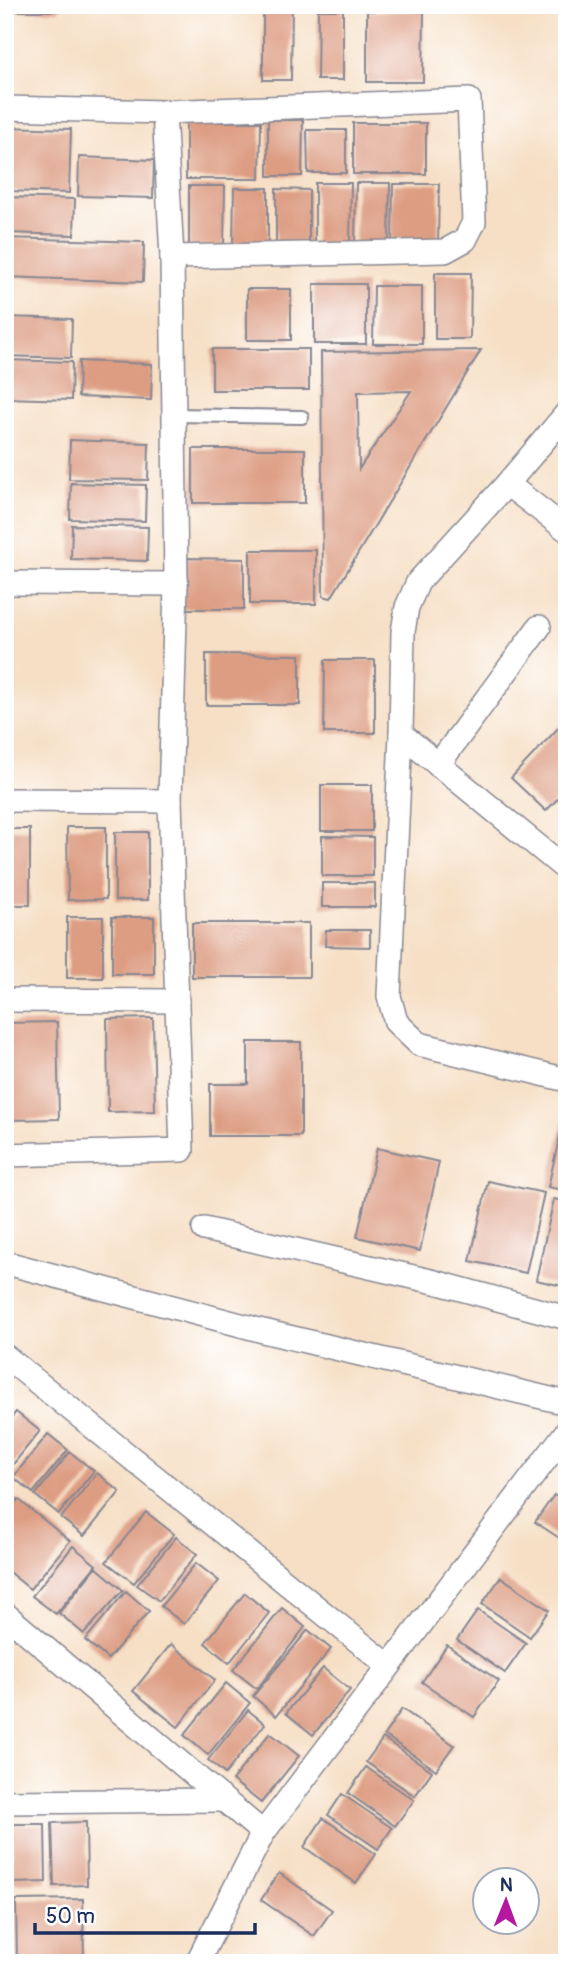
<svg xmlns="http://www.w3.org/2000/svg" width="572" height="1968" viewBox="0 0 572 1968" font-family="Pangolin,sans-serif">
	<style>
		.building { fill: #dd9d83; fill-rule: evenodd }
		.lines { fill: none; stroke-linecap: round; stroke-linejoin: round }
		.service-casing { stroke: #888792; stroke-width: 16 }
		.minor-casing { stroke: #888792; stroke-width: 26 }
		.service { stroke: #fff; stroke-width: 12 }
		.minor { stroke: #fff; stroke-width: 23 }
	</style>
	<rect width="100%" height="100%" fill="#fff"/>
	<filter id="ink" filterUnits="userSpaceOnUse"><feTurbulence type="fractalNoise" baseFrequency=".0143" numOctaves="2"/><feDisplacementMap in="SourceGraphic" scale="14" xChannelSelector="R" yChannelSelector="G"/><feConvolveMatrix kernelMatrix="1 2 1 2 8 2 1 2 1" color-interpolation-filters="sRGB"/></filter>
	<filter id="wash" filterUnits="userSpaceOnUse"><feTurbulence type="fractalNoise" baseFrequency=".00686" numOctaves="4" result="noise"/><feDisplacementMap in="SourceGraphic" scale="28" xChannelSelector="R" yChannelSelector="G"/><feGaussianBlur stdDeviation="1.57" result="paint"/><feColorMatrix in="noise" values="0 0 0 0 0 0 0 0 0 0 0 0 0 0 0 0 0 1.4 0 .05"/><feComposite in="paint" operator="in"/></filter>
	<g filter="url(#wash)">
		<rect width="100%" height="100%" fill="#f6dfc5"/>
		<g id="blocks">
			<g class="building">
				<rect x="5" y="5" width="54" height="6"/>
				<path d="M263,5H292L291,80H263Z"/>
				<path d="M318,10H343V80H317Z"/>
				<path d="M367,11H424L423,82H367Z"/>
				<path d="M268,120H303L302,176H268Z"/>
				<path d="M186,122H261L260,179H186Z"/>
				<rect x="353" y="123" width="73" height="51"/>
				<path d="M5,127L71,129L69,193L5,191Z"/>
				<path d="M307,130H346V173H308Z"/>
				<path d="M79,157L154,160L153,198L78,196Z"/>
				<path d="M315,183H351L350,243L315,244Z"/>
				<path d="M356,183H390L389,247H355Z"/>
				<path d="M393,184H439L438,246L392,247Z"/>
				<path d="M189,186H225L224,247L189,246Z"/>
				<path d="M234,188H268V245H233Z"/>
				<path d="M276,189L309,190V245L276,244Z"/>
				<path d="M5,197L75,199L74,235L5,233Z"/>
				<path d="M5,238L144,242L143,282L5,277Z"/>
				<path d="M435,273H471L470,339H435Z"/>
				<rect x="314" y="284" width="52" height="60"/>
				<path d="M374,286H422V344H373Z"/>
				<rect x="247" y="289" width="44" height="51"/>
				<path d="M5,317L72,319L71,358L5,356Z"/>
				<rect x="212" y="349" width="97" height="41"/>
				<path d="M481,350L331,598L323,596L321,352ZM411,391L359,469L358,392Z"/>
				<path d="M5,360L72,362L71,400L5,398Z"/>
				<path d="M79,361L152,364L151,400L78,397Z"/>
				<path d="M70,440L149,443L148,480L69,479Z"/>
				<rect x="193" y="449" width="112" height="54"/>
				<path d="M71,483L146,485L145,521L70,519Z"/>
				<path d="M72,525L148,527L147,561L71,559Z"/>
				<rect x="250" y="550" width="66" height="54"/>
				<path d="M184,558L244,559V609H183Z"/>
				<path d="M206,654L300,655V705H206Z"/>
				<path d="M325,660H375V733H324Z"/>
				<path d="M562,724L567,729V789L546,811L511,778Z"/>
				<rect x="321" y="785" width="51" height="46"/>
				<path d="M67,827H106V899L68,900Z"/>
				<rect x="5" y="829" width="25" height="76"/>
				<rect x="115" y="832" width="33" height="68"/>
				<path d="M322,836L373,837V876H322Z"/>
				<rect x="322" y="883" width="53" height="24"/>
				<rect x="67" y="917" width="36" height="61"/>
				<rect x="112" y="917" width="42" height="57"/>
				<rect x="192" y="923" width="117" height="54"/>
				<path d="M326,930H370V947L325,946Z"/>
				<path d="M153,1018L155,1111L108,1112L107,1019Z"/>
				<path d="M57,1022L59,1119L7,1120L6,1023Z"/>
				<path d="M248,1042H301V1136H210V1084H248Z"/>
				<path d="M565,1113H567V1191L548,1187Z"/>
				<path d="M377,1148L439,1162L420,1251L357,1237Z"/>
				<path d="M488,1181L544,1193L526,1273L470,1261Z"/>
				<path d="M554,1199L567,1202V1287L536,1280Z"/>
				<path d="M16,1412L40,1431L7,1472L5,1425Z"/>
				<path d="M48,1434L68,1450L33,1493L13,1477Z"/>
				<path d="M70,1452L94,1471L59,1514L35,1495Z"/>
				<path d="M97,1473L120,1492L84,1536L61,1518Z"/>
				<path d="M554,1495L567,1504V1543L535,1522Z"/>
				<path d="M18,1499L70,1541L30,1589L5,1569V1515Z"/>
				<path d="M146,1512L174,1534L134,1583L106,1562Z"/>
				<path d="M176,1537L197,1554L159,1601L137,1585Z"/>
				<path d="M73,1546L96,1565L56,1614L32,1596Z"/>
				<path d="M196,1563L219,1581L184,1624L161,1606Z"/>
				<path d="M96,1567L123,1590L84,1634L59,1613Z"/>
				<path d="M501,1577L549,1610L530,1637L482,1604Z"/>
				<path d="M126,1591L149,1611L108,1659L85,1640Z"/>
				<path d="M245,1593L269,1613L229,1663L205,1643Z"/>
				<path d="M282,1608L305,1627L257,1689L233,1670Z"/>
				<path d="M478,1610L526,1643L505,1673L457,1640Z"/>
				<path d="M308,1630L331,1649L276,1716L253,1696Z"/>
				<path d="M171,1644L215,1680L178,1727L133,1691Z"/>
				<path d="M447,1645L499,1681L474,1717L422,1682Z"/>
				<path d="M323,1668L350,1690L313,1735L286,1713Z"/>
				<path d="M226,1683L250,1703L208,1755L184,1735Z"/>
				<path d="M402,1709L454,1745L436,1770L384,1735Z"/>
				<path d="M248,1710L265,1724L225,1774L208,1760Z"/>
				<path d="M270,1733L299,1756L261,1803L232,1780Z"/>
				<path d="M383,1738L432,1771L415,1796L366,1762Z"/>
				<path d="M366,1767L414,1800L395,1826L348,1793Z"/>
				<path d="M342,1794L392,1828L378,1849L328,1815Z"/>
				<path d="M323,1818L376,1854L356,1883L304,1847Z"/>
				<path d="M86,1822L87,1885L54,1886L52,1823Z"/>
				<path d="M12,1824H45L46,1882L13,1883Z"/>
				<path d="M279,1873L332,1910L314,1936L261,1900Z"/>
				<path d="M83,1899L84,1963H17L16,1900Z"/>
			</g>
		</g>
	</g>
	<g filter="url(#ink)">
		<use href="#blocks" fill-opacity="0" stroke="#888792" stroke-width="2"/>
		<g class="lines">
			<g class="service-casing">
				<path id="service" d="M174,415L302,417"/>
			</g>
			<g class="minor-casing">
				<g id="minor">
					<path d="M5,108L164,112L469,100L474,222L465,240L445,251L172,257"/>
					<path d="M567,413L507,484L418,582L407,607L403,632L401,734L389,996L396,1022L419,1044L567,1080"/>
					<path d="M507,484L567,530"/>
					<path d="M5,583L176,584"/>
					<path d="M401,734L567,870"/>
					<path d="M438,765L539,627"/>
					<path d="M5,800L170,801"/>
					<path d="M5,1000L177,1001"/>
					<path d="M5,1155L182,1150L170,801L176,584L172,257L164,112"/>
					<path d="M204,1229L435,1282L567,1318"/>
					<path d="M5,1265H14L263,1331L567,1403"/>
					<path d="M5,1356L389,1666"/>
					<path d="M5,1614L263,1833"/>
					<path d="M5,1802L221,1800"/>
					<path d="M197,1963L263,1833L567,1431"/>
				</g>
			</g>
			<use href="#service" class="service"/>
			<use href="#minor" class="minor"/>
		</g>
	</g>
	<rect width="572" height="1968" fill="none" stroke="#fff" stroke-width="28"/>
	<g transform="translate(506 1901) rotate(1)"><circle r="33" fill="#ffffff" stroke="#a4acbf" stroke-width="2"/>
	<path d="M0-5L12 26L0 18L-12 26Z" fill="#b5179e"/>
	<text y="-10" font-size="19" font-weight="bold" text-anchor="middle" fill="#1b2f5e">N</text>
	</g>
	<path d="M35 1923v10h220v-10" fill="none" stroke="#1b2f5e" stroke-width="3.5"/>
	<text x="46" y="1923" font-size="21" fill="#1b2f5e" stroke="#ffffff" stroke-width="5" paint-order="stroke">50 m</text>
</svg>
